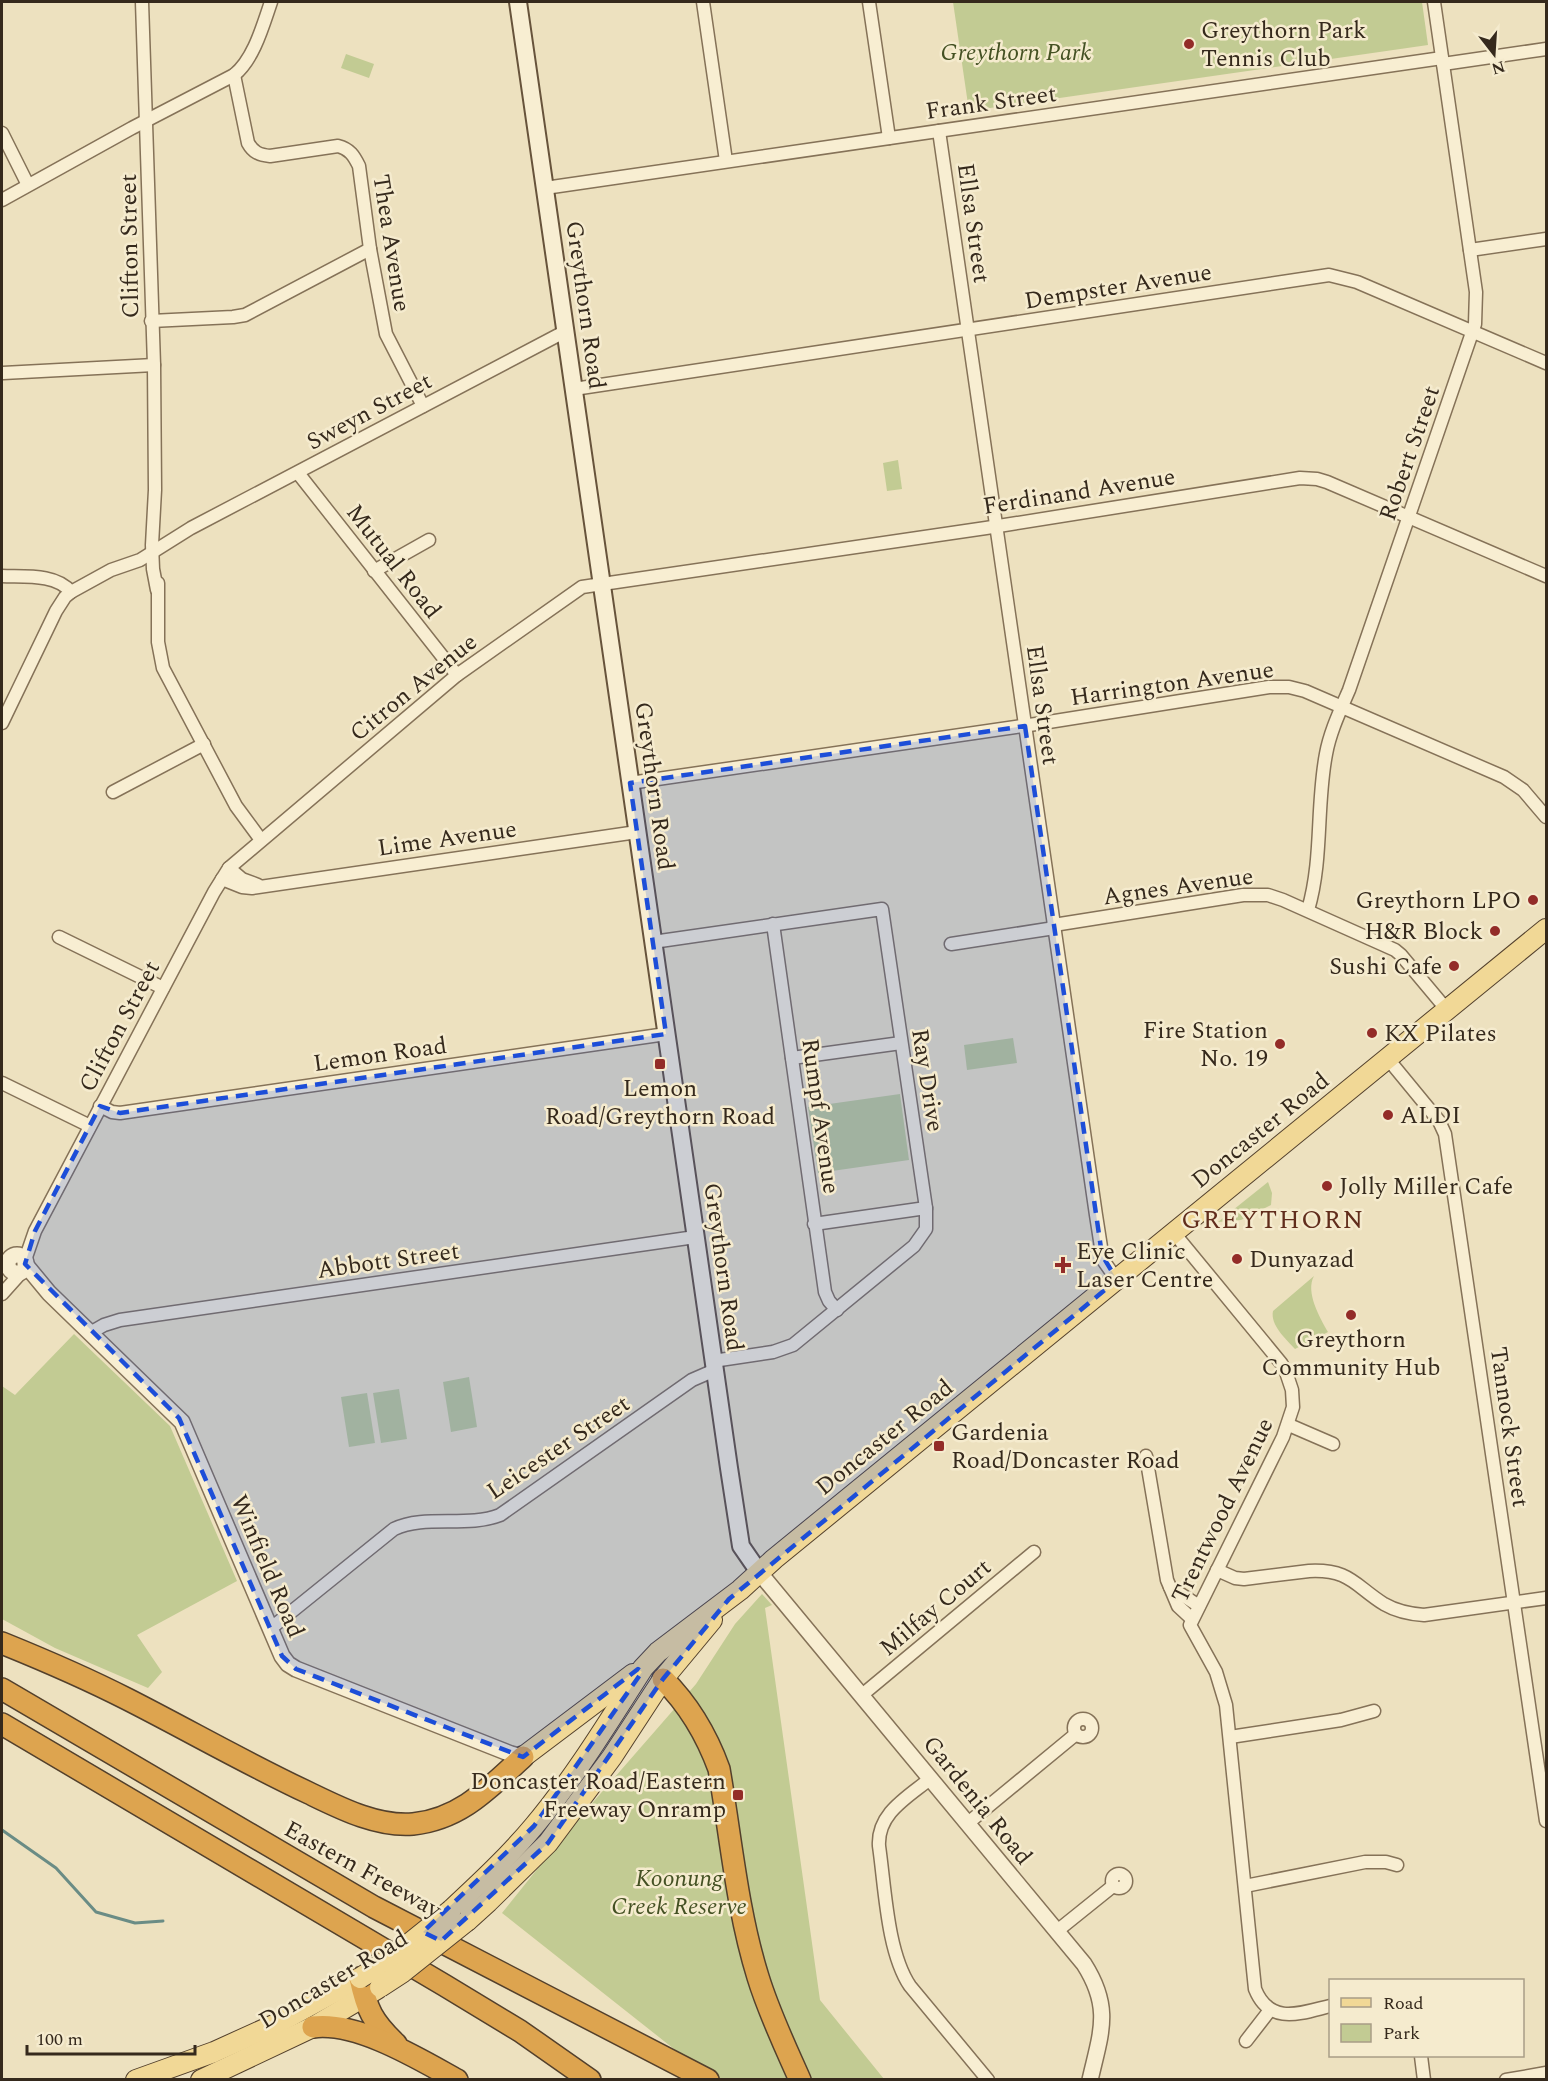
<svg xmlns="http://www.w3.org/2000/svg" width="1548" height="2081" viewBox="0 0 1548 2081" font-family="Spectral,serif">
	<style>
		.green { fill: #c2cb93 }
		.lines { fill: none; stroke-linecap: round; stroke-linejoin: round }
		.stream { stroke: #6a8c85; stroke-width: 3 }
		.minor-casing { stroke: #857258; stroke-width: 15 }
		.tertiary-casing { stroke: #857258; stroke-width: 18 }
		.secondary-casing { stroke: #67533b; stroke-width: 20 }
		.primary-casing { stroke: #53402c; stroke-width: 22 }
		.motorway-casing { stroke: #53402c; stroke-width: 24 }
		.minor { stroke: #f8eed2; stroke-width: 12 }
		.tertiary { stroke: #f8eed2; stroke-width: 15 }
		.secondary { stroke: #f8eed2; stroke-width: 16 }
		.primary { stroke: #f1d896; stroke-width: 20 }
		.motorway { stroke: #dda44f; stroke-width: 21 }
		.primary-bridge-casing { stroke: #53402c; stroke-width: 22; stroke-linecap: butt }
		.primary-bridge { stroke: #f1d896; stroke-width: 20 }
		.marked { fill: #1d4ed8; fill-opacity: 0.2; stroke: #1d4ed8; stroke-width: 4.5; stroke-dasharray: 12 8; stroke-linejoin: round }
		.poi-dot { fill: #932c28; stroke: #f5ebce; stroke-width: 2 }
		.labels { text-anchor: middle; stroke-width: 5; stroke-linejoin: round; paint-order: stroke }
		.poi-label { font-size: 24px; fill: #35291c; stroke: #f5ebce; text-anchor: start }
		.park-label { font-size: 24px; font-style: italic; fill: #445123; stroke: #f5ebce }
		.street-label { font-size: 24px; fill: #35291c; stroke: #f5ebce }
		.neighbourhood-label { font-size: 26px; letter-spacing: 1.5px; fill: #612d1c; stroke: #f5ebce }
	</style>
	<rect width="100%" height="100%" fill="#ede1bf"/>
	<g class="green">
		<path d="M953,2H1422L1428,45L969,111Z"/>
		<path d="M346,54L374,64L369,78L341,68Z"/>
		<path d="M898,460L902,489L887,491L883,463Z"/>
		<path d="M1013,1038L1017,1063L967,1070L964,1045Z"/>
		<path d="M900,1094L909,1160L818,1173L808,1107Z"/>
		<path d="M1268,1182L1272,1193L1271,1205L1241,1220L1218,1222Z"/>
		<path d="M1314,1276C1305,1292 1320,1318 1328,1332L1295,1349C1286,1339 1270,1325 1273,1311Z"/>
		<path d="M74,1334L170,1426L237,1581L137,1635L162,1672L148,1688L55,1648L2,1619V1386L15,1395Z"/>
		<path d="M469,1377L477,1427L451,1432L443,1382Z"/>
		<path d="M399,1389L407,1439L381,1443L373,1393Z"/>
		<path d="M367,1393L375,1443L349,1447L341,1397Z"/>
		<path d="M762,1594L772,1605L765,1608L820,2000L884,2079H712L502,1913L567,1832L696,1684L735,1624Z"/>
	</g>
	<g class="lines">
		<path class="stream" d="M2,1830L56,1868L96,1912L135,1923L163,1921"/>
		<g class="minor-casing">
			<g id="minor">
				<path d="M142,2L154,365L155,490L152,545L153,569L157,590"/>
				<path d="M703,2L726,161"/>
				<path d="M869,2L889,138"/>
				<path d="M1443,64L1546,49"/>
				<path d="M234,75L248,143C253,152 259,155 270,156L338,146C350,149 354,156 359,166L370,249L386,334L423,406"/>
				<path d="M939,131L1096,1215L1103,1260L1117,1280"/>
				<path d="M2,133L28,185"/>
				<path d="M545,188L1442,58"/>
				<path d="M2,200L132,128L234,75C254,59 263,25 271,2"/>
				<path d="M1470,250L1546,239"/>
				<path d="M151,321L233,317L245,315L370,249"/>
				<path d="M3,373L154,365"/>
				<path d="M574,389L1329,275L1357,282L1546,363"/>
				<path d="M298,473L457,675"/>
				<path d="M374,571L429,540"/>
				<path d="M2,576C23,577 56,573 71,592"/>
				<path d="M158,583V642L163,668L236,806L261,840"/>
				<path d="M2,723L56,611L65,597L71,592L111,570L140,560L191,528L566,331"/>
				<path d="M630,783L1036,724L1269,687H1289L1305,691L1504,777L1523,790L1546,817"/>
				<path d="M113,792L204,744"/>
				<path d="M229,868L242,879L258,885"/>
				<path d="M222,879L242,887L252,888L637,832"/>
				<path d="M1308,910C1323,859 1316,806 1326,754C1330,732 1340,711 1349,690L1475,324L1476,292L1434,2"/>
				<path d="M773,924L825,1292L829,1301L837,1310"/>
				<path d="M59,937L163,988"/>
				<path d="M653,942L882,909L926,1208V1229L914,1246L793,1345L773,1352L713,1361"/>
				<path d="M951,944L1048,929L1060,924L1243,895H1268L1283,900L1395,950L1401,955L1447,1010"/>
				<path d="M792,1058L901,1043"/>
				<path d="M1388,1059L1439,1121L1445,1134L1546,1821"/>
				<path d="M2,1083L90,1126"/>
				<path d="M100,1106L112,1112L120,1113L666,1034"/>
				<path d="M814,1224L926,1208"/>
				<path d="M1174,1233L1281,1363L1286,1372L1292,1390L1293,1407L1283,1437L1190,1625L1216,1672L1226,1705L1255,1989C1270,2026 1301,2013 1330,2006"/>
				<path d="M25,1260L35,1231L214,892L229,868L457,675L582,587L986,528L1300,478L1317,479L1327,482L1546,576"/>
				<path d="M2,1294L19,1275"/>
				<path d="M90,1333L104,1325L120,1320L695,1237"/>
				<path d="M1289,1425L1333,1444"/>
				<path d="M1146,1456L1167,1580L1178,1606L1192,1619"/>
				<path d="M1217,1570L1235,1578L1244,1579L1309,1571C1350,1569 1354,1585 1384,1604C1396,1611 1410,1614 1424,1615L1546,1598"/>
				<path d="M1170,1587L1199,1606"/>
				<path d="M270,1629L394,1529C425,1514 467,1528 500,1515L692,1380L715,1370"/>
				<path d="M862,1695L1034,1552"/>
				<circle cx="1083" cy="1728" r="9"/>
				<path d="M1230,1737L1341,1720L1374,1711"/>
				<path d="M931,1778C908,1797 877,1813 879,1846C885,1887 887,1952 910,1986L988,2080"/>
				<path d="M968,1823L1076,1734"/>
				<circle cx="1119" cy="1881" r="7"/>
				<path d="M1245,1886L1365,1862H1386L1397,1865"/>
				<path d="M1057,1931L1113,1886"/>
				<path d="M1246,2041L1270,2010"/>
				<path d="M1421,2056L1424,2080"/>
				<path d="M1506,2080L1546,2073"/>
			</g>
		</g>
		<g class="tertiary-casing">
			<g id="tertiary">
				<circle cx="17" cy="1264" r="9"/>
				<path d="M25,1264L49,1293L182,1422L282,1656L288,1664L296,1669L511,1754L523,1757"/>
				<path d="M759,1572L1084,1964C1112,2008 1101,2032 1090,2080"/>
			</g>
		</g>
		<g class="secondary-casing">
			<path id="secondary" d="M518,2L729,1468L741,1546L759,1572"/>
		</g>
		<g class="primary-casing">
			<g id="primary">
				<path d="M523,1757L633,1674"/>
				<path d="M451,1910C480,1883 509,1856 534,1826C575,1777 609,1721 643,1668L658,1652L740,1590L774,1559L1546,929"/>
				<path d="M467,1921L488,1902L548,1843L612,1757L663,1679L712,1620"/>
				<path d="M136,2080L214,2052L276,2024L360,1978"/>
				<path d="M201,2080L313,2027L377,1989"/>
			</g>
		</g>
		<g class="motorway-casing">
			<g id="motorway">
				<path d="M2,1643C44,1660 86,1678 127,1699C188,1730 247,1764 309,1793C340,1808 377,1827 413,1824C461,1819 489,1788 523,1757"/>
				<path d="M663,1679C688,1704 707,1736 719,1769C731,1838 737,1910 758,1977C769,2013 785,2046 800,2080"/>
				<path d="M2,1689L374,1907L708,2080"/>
				<path d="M2,1724L444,1985L520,2031L590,2080"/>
				<path d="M360,1978C367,2010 372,2021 396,2044"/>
				<path d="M313,2027C357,2021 419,2059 457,2080"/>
			</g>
		</g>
		<use href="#minor" class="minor"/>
		<use href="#tertiary" class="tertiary"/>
		<use href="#secondary" class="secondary"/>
		<use href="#primary" class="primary"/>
		<use href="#motorway" class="motorway"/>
		<g class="primary-bridge-casing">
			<g id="primary-bridge">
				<path d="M360,1978L390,1959L451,1910"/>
				<path d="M380,1987L403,1972L467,1921"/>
			</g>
		</g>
		<use href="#primary-bridge" class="primary-bridge"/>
	</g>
	<path class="marked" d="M1025,726L1102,1255L1117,1280L729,1599L663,1679L548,1843L441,1941L423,1932L534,1826L642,1672L638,1669L523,1757L296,1669L282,1656L179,1418L25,1264L35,1231L100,1106L120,1113L666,1034L630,783Z"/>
	<g class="poi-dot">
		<circle cx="1189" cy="44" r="6"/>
		<circle cx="1533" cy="900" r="6"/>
		<circle cx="1495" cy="931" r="6"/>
		<circle cx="1454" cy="966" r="6"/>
		<circle cx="1372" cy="1033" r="6"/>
		<circle cx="1280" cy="1044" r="6"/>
		<rect x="654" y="1058" width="12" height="12" rx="3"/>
		<circle cx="1388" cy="1115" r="6"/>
		<circle cx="1327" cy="1186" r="6"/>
		<circle cx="1237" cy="1259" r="6"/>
		<path d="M1060 1256h6v6h6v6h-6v6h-6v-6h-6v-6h6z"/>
		<circle cx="1351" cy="1315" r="6"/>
		<rect x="933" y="1440" width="12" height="12" rx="3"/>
		<rect x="732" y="1789" width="12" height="12" rx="3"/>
	</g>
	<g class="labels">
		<g class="poi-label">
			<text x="1201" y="38">Greythorn Park<tspan x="1201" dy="28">Tennis Club</tspan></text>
			<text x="1521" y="908" text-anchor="end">Greythorn LPO</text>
			<text x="1483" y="939" text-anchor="end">H&amp;R Block</text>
			<text x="1442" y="974" text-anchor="end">Sushi Cafe</text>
			<text x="1268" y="1038" text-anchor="end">Fire Station<tspan x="1268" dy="28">No. 19</tspan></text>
			<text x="1384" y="1041">KX Pilates</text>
			<text x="660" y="1096" text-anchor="middle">Lemon<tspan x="660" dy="28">Road/Greythorn Road</tspan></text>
			<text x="1400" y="1123">ALDI</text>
			<text x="1339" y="1194">Jolly Miller Cafe</text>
			<text x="1076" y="1259">Eye Clinic<tspan x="1076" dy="28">Laser Centre</tspan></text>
			<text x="1249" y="1267">Dunyazad</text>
			<text x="1351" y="1347" text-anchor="middle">Greythorn<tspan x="1351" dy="28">Community Hub</tspan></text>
			<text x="951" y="1440">Gardenia<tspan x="951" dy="28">Road/Doncaster Road</tspan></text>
			<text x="726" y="1789" text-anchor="end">Doncaster Road/Eastern<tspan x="726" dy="28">Freeway Onramp</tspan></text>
		</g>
		<g class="park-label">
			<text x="1016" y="60">Greythorn Park</text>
			<text x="679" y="1886">Koonung<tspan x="679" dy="28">Creek Reserve</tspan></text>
		</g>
		<g class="street-label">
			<text transform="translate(991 102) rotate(-8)" y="8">Frank Street</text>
			<text transform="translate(974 223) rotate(82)" y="8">Ellsa Street</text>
			<text transform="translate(392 243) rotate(81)" y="8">Thea Avenue</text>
			<text transform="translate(129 246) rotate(-91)" y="8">Clifton Street</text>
			<text transform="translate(1118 286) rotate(-9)" y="8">Dempster Avenue</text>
			<text transform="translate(586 305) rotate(82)" y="8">Greythorn Road</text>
			<text transform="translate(369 411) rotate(-28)" y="8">Sweyn Street</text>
			<text transform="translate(1409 453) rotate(-71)" y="8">Robert Street</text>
			<text transform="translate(1079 491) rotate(-9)" y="8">Ferdinand Avenue</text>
			<text transform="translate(394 561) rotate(52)" y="8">Mutual Road</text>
			<text transform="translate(1172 683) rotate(-8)" y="8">Harrington Avenue</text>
			<text transform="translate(413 687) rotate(-39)" y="8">Citron Avenue</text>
			<text transform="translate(1043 705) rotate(82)" y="8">Ellsa Street</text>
			<text transform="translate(655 786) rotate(82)" y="8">Greythorn Road</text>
			<text transform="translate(447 838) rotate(-8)" y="8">Lime Avenue</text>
			<text transform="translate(1178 886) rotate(-8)" y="8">Agnes Avenue</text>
			<text transform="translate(119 1026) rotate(-62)" y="8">Clifton Street</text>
			<text transform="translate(380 1054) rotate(-8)" y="8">Lemon Road</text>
			<text transform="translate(928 1080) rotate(81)" y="8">Ray Drive</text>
			<text transform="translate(821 1116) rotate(82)" y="8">Rumpf Avenue</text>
			<text transform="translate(1260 1130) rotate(-39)" y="8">Doncaster Road</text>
			<text transform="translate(388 1260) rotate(-8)" y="8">Abbott Street</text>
			<text transform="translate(724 1267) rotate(82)" y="8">Greythorn Road</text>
			<text transform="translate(1510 1427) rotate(82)" y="8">Tannock Street</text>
			<text transform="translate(884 1437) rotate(-39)" y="8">Doncaster Road</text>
			<text transform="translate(558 1447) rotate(-34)" y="8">Leicester Street</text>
			<text transform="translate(1222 1510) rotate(-64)" y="8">Trentwood Avenue</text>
			<text transform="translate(268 1566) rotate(67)" y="8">Winfield Road</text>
			<text transform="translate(935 1607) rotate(-40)" y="8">Milfay Court</text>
			<text transform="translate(978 1800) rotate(51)" y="8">Gardenia Road</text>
			<text transform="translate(363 1869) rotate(29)" y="8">Eastern Freeway</text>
			<text transform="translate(333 1979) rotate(-31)" y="8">Doncaster Road</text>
		</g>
		<g class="neighbourhood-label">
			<text x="1273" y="1228">GREYTHORN</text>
		</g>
	</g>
	<rect width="1548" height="2081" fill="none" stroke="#35291c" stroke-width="6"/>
	<rect x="1329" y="1979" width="195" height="78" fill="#f5ebce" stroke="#a89d87" stroke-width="1.5"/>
	<rect x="1341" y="1998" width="30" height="9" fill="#f1d896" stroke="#a89d87" stroke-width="1.5"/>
	<text x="1383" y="2009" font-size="18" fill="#35291c">Road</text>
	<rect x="1341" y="2024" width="30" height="18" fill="#c2cb93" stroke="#a89d87" stroke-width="1.5"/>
	<text x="1383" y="2039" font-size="18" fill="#35291c">Park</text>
	<g transform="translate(1494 54) rotate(163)" stroke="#f5ebce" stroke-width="4.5" paint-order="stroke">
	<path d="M0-4.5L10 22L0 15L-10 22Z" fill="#35291c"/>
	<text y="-9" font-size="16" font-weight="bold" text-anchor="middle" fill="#35291c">N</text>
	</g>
	<path d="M27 2045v9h168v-9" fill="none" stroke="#35291c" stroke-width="3"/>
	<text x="36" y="2045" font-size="18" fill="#35291c" stroke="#f5ebce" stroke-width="4.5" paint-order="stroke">100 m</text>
</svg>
